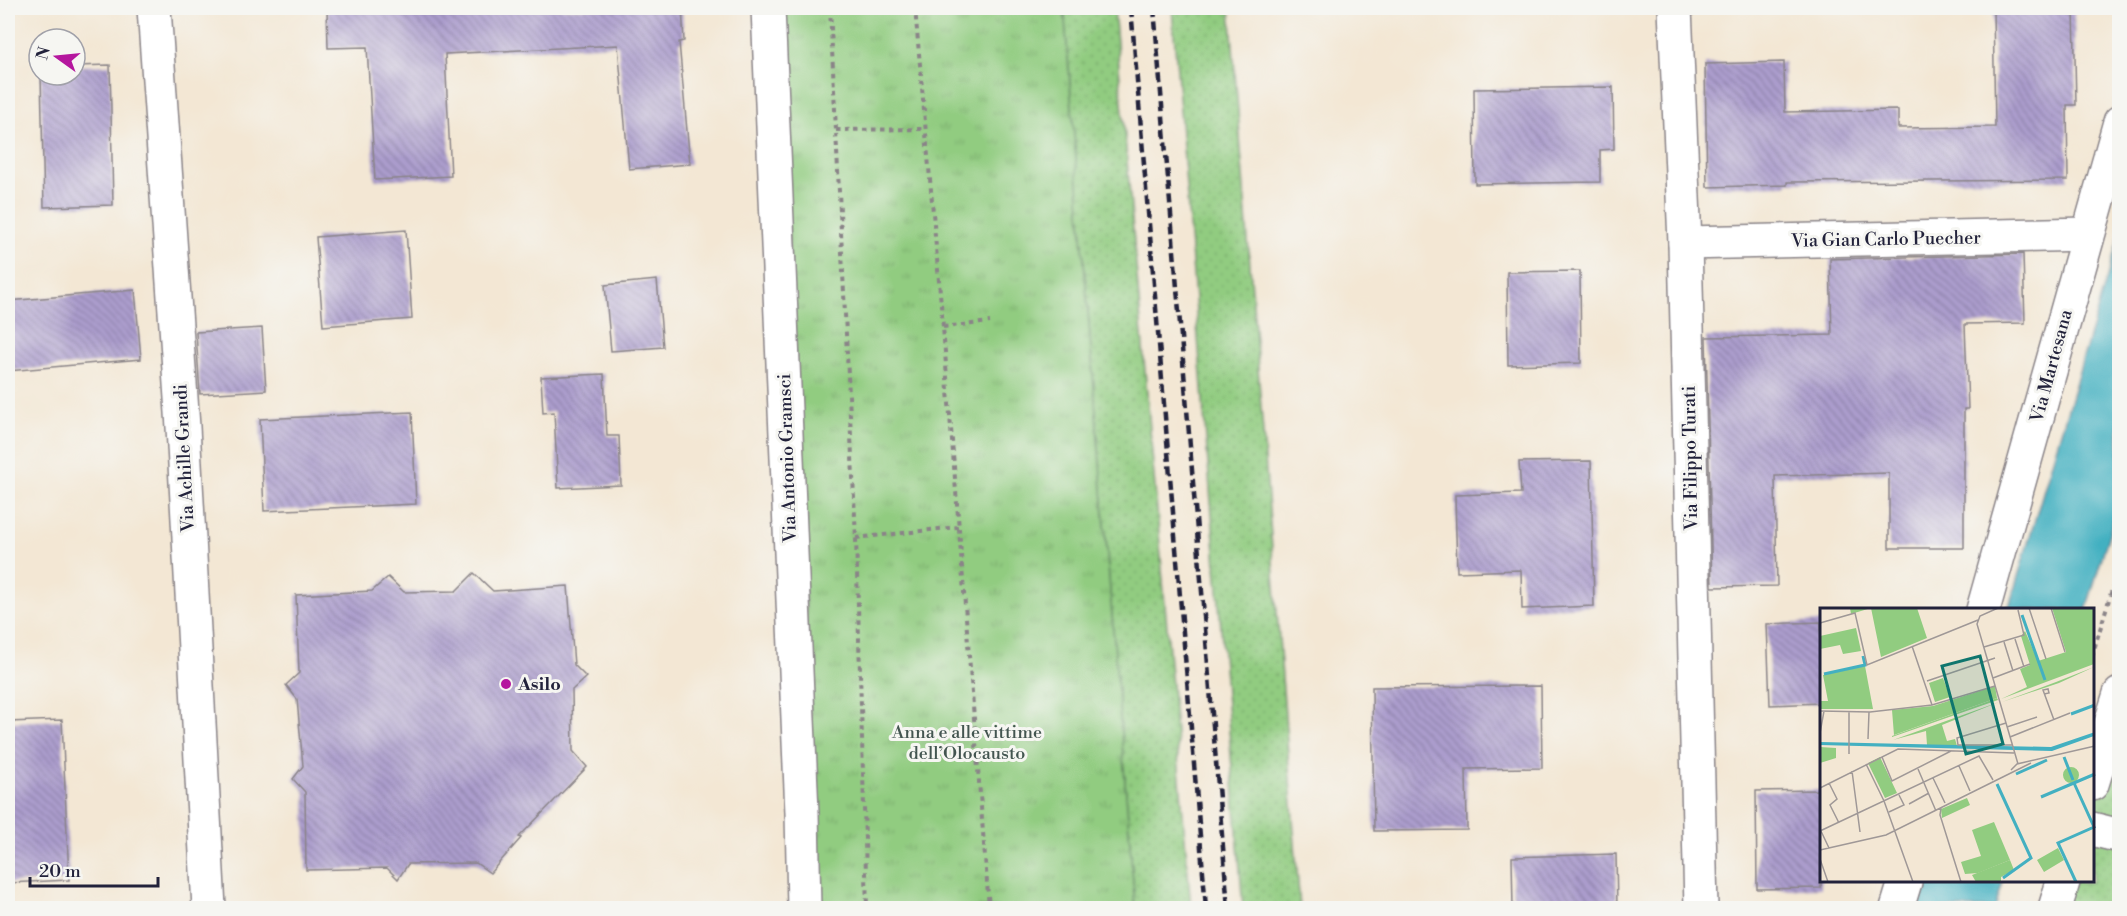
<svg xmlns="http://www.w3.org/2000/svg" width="2127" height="916" viewBox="0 0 2127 916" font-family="'Libre Bodoni',serif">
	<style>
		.grass { fill: url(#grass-dots); stroke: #5a775e; stroke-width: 1.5 }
		.park { fill: url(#park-tufts); stroke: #5a775e; stroke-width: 1.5 }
		.water { fill: #43b0c1; stroke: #32697e; stroke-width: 1.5 }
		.building { fill: url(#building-back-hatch) }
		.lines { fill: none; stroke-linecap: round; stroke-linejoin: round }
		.minor-casing { stroke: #8a8488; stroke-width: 36 }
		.path { stroke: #8a8488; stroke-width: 4; stroke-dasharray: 4.5 4.5; stroke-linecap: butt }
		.minor { stroke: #fff; stroke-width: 33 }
		.rail { stroke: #22223b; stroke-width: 4.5; stroke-dasharray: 9 4.5; stroke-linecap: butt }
		.poi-dot { fill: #b5179e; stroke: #f6f6f2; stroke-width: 2 }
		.labels { text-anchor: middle; stroke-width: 6; stroke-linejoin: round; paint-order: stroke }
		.street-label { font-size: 18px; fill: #22223b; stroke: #f6f6f2 }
		.poi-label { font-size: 18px; font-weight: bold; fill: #22223b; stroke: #f6f6f2; text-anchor: start }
		.park-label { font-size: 18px; fill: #435550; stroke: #f6f6f2 }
		.inset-river { fill: none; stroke: #43b0c1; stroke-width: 3 }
		.inset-road { fill: none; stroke: #9f9897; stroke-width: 1.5 }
		.view { fill: #0f766e; fill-opacity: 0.15; stroke: #0f766e; stroke-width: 3 }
		.inset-edge { fill: none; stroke: #22223b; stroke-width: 3 }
	</style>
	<defs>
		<pattern id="grass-dots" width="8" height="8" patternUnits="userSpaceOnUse" patternTransform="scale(1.5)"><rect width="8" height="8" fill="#91cc80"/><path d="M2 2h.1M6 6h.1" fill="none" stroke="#7daf70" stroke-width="1.8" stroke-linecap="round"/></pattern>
		<pattern id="park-tufts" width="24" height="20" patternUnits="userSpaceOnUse" patternTransform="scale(1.5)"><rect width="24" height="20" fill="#91cc80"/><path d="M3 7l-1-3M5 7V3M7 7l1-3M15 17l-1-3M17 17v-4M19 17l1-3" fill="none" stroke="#7daf70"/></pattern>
		<pattern id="building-back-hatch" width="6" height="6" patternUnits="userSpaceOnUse" patternTransform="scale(1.5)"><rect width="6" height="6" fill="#ac9dcd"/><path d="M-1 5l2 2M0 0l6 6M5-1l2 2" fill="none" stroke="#8c80a8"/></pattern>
	</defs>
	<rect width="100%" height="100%" fill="#f6f6f2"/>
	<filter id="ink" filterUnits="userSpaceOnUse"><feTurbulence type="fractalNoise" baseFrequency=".0167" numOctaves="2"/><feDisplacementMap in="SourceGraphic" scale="12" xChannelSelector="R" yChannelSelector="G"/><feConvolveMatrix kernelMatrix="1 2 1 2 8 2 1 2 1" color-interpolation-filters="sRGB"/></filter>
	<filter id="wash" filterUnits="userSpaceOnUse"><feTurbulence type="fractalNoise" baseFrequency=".008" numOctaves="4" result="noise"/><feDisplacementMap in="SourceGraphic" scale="24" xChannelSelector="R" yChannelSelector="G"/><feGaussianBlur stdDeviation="1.35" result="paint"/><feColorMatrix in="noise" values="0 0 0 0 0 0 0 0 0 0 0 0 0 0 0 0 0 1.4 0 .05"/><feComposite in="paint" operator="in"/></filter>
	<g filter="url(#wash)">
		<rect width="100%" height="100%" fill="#f3e7d4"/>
		<g class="grass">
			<path d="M1064,8H1114L1191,908H1135Z"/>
			<path d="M1172,8H1230L1300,908H1243Z"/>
			<path d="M2119,665V908H2046L2054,882H2092L2093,754Z"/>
		</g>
		<path class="park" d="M778,8H1064L1135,908H819Z"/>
		<g class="water">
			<path d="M2119,237V501L2086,610H2008Z"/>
			<path d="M1926,882H2003L1995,908H1918Z"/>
		</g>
		<g id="blocks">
			<g class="building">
				<path d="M327,8H682L684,41L679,42L690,164L629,169L618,45L445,54L451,176L375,180L367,47L328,48Z"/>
				<path d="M1993,8H2074L2076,105H2067L2068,180L1787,182V185L1707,187L1705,64L1784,62L1785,112L1898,110V128L1995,127Z"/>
				<path d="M110,65L113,205L44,207L41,75H75V66Z"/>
				<path d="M1613,87L1614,149L1600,150V182L1475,184L1474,89Z"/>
				<path d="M406,230L412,319L323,326L316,237Z"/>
				<path d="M2023,254L2025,323L1965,324L1968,409H1964V548H1889V473L1775,476L1777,586L1712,587L1706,337L1832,335L1830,259Z"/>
				<path d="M1580,271L1581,363L1508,365L1507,272Z"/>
				<path d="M657,280L663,347L611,351L605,285Z"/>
				<path d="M135,290L141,359L8,371V301Z"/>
				<path d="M262,328L266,390L200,394L196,332Z"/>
				<path d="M604,374L607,436H619L621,485L558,488L554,412L543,413L541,377Z"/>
				<path d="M412,412L416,504L264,511L260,419Z"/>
				<path d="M1591,461L1594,606L1522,609L1521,570L1457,572L1455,495L1521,493L1519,462Z"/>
				<path d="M474,573L493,591L568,586L574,665L586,677L572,690L573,751L587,767L519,837L521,838L490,873L476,863L408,864L398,879L387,868L306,870L305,792L293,779L303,766L297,699L286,685L299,673L296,595L372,591L388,577L404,592L456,591Z"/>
				<path d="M1821,622V703L1770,705L1767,624Z"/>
				<path d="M1541,686L1542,768L1466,769L1467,830L1374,831L1372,687Z"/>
				<path d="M62,720L69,880L8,883V722Z"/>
				<path d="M1821,790V888L1757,889L1756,791Z"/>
				<path d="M1616,854L1617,909H1513L1512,857Z"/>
			</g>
		</g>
	</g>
	<g filter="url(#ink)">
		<use href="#blocks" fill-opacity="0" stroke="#8a8488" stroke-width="1.5"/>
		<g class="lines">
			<g class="minor-casing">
				<g id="minor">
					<path d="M154,8L183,427L209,908"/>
					<path d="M768,8L802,813L804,908"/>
					<path d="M1675,8L1685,243L1701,908"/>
					<path d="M1685,243L2087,234"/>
					<path d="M1983,610L2120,122"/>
					<path d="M2092,784L2120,694"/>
					<path d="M2092,829L2120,836"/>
					<path d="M1897,908L1905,882"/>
					<path d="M2055,908L2063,882"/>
				</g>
			</g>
			<g class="path">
				<path d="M830,8L856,538L867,908"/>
				<path d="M915,8L943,327L989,908"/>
				<path d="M836,130L925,129"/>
				<path d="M943,327L990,322"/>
				<path d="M856,538L958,527"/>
				<path d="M2092,656L2120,563"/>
			</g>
			<use href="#minor" class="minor"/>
			<g class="rail">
				<path d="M1131,8L1206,908"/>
				<path d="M1154,8L1228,908"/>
			</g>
		</g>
	</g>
	<circle class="poi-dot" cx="506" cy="684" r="6"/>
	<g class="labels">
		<g class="street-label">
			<text transform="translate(1886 239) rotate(-1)" y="6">Via Gian Carlo Puecher</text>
			<text transform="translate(2051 366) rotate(-75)" y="6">Via Martesana</text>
			<text transform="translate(184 458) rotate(-93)" y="6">Via Achille Grandi</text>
			<text transform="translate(787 458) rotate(-92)" y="6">Via Antonio Gramsci</text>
			<text transform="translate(1690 458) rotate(-91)" y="6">Via Filippo Turati</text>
		</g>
		<g class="poi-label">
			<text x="518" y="690">Asilo</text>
		</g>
		<g class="park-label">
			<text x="967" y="738">Anna e alle vittime<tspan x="967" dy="21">dell’Olocausto</tspan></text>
		</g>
	</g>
	<g transform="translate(1820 608)">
		<rect width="274" height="274" fill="#f3e7d4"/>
		<path d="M30,0H97L107,30L61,49L51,0L31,6ZM232,0H274V56L181,91L207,79L200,61L210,57L201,28L205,23L218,53L246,44ZM36,20L41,43L23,46L20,37L0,41V28ZM45,58L53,101H0V93H8L3,67ZM274,59L239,75L182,94L236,74ZM177,90L178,92L72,129V128ZM179,94L122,117L127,133L135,131L137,138L107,137L106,123L73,132ZM0,139L16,140V150L0,155ZM243 167a8 8 0 1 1 16 0a8 8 0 1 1-16 0ZM147,190L150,197L122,210L121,201ZM238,240L244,252L224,264L217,252ZM190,252L194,262L181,269V274H156L152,267Z" fill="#91cc80"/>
		<path d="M175,78L177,90L74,127L72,102L113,98ZM60,149L77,185L65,190L48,155Z" fill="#91cc80"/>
		<path d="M123,70L130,89L115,94L109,75ZM174,214L190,252L158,265L145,266L141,254L161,248L152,222Z" fill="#91cc80"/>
		<path d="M275,124L274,128L232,143L0,137V134L231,139Z" fill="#43b0c1"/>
		<path class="inset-river" d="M202,7L225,72M4,66L45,57L43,48M251,106L275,97M244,149L253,172M196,166L227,152M254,175L274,219L238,235L256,274M177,176L211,250L183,270M221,189L275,166"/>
		<path class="inset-road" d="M178,0L160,8L157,16L198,156M209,0L226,51M231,0L245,44M0,15L35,5L47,57L158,12M195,31L204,59M184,34L193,63M92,38L112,97M164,39L204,27L198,2M173,70L210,56M107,73L175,50M224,86L229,85L228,81L223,82L234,112M0,103L50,104L112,97L175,78M186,115L137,130L138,137H193M187,119L217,109M0,125L4,103M190,129L250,105M48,131L49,104M29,146V104M62,149L72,173L131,143M46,156L64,193M139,158L150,183M98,161L116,203M191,162L197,156L275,138M32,163L40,224M113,170L125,195M9,175L17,191L10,197L19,215M0,180L78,141L194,145M64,193L93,274M89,196L109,185M121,200L120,207L141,274M69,204L84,197L79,187M0,221L9,240M0,223L159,148L173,172M0,242L66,227L211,155M0,251L8,274"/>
		<path class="view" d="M160,48L183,136L146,146L122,58Z"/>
		<rect width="274" height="274" class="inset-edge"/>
	</g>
	<rect width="2127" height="916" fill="none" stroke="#f6f6f2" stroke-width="30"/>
	<g transform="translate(57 57) rotate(285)"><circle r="28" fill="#f6f6f2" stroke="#a1a1a9" stroke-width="1.5"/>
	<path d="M0-4.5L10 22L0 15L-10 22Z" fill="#b5179e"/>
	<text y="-9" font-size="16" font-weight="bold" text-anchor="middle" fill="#22223b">N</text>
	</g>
	<path d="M30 877v9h128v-9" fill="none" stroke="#22223b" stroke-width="3"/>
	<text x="39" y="877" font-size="18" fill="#22223b" stroke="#f6f6f2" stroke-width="4.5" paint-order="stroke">20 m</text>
</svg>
